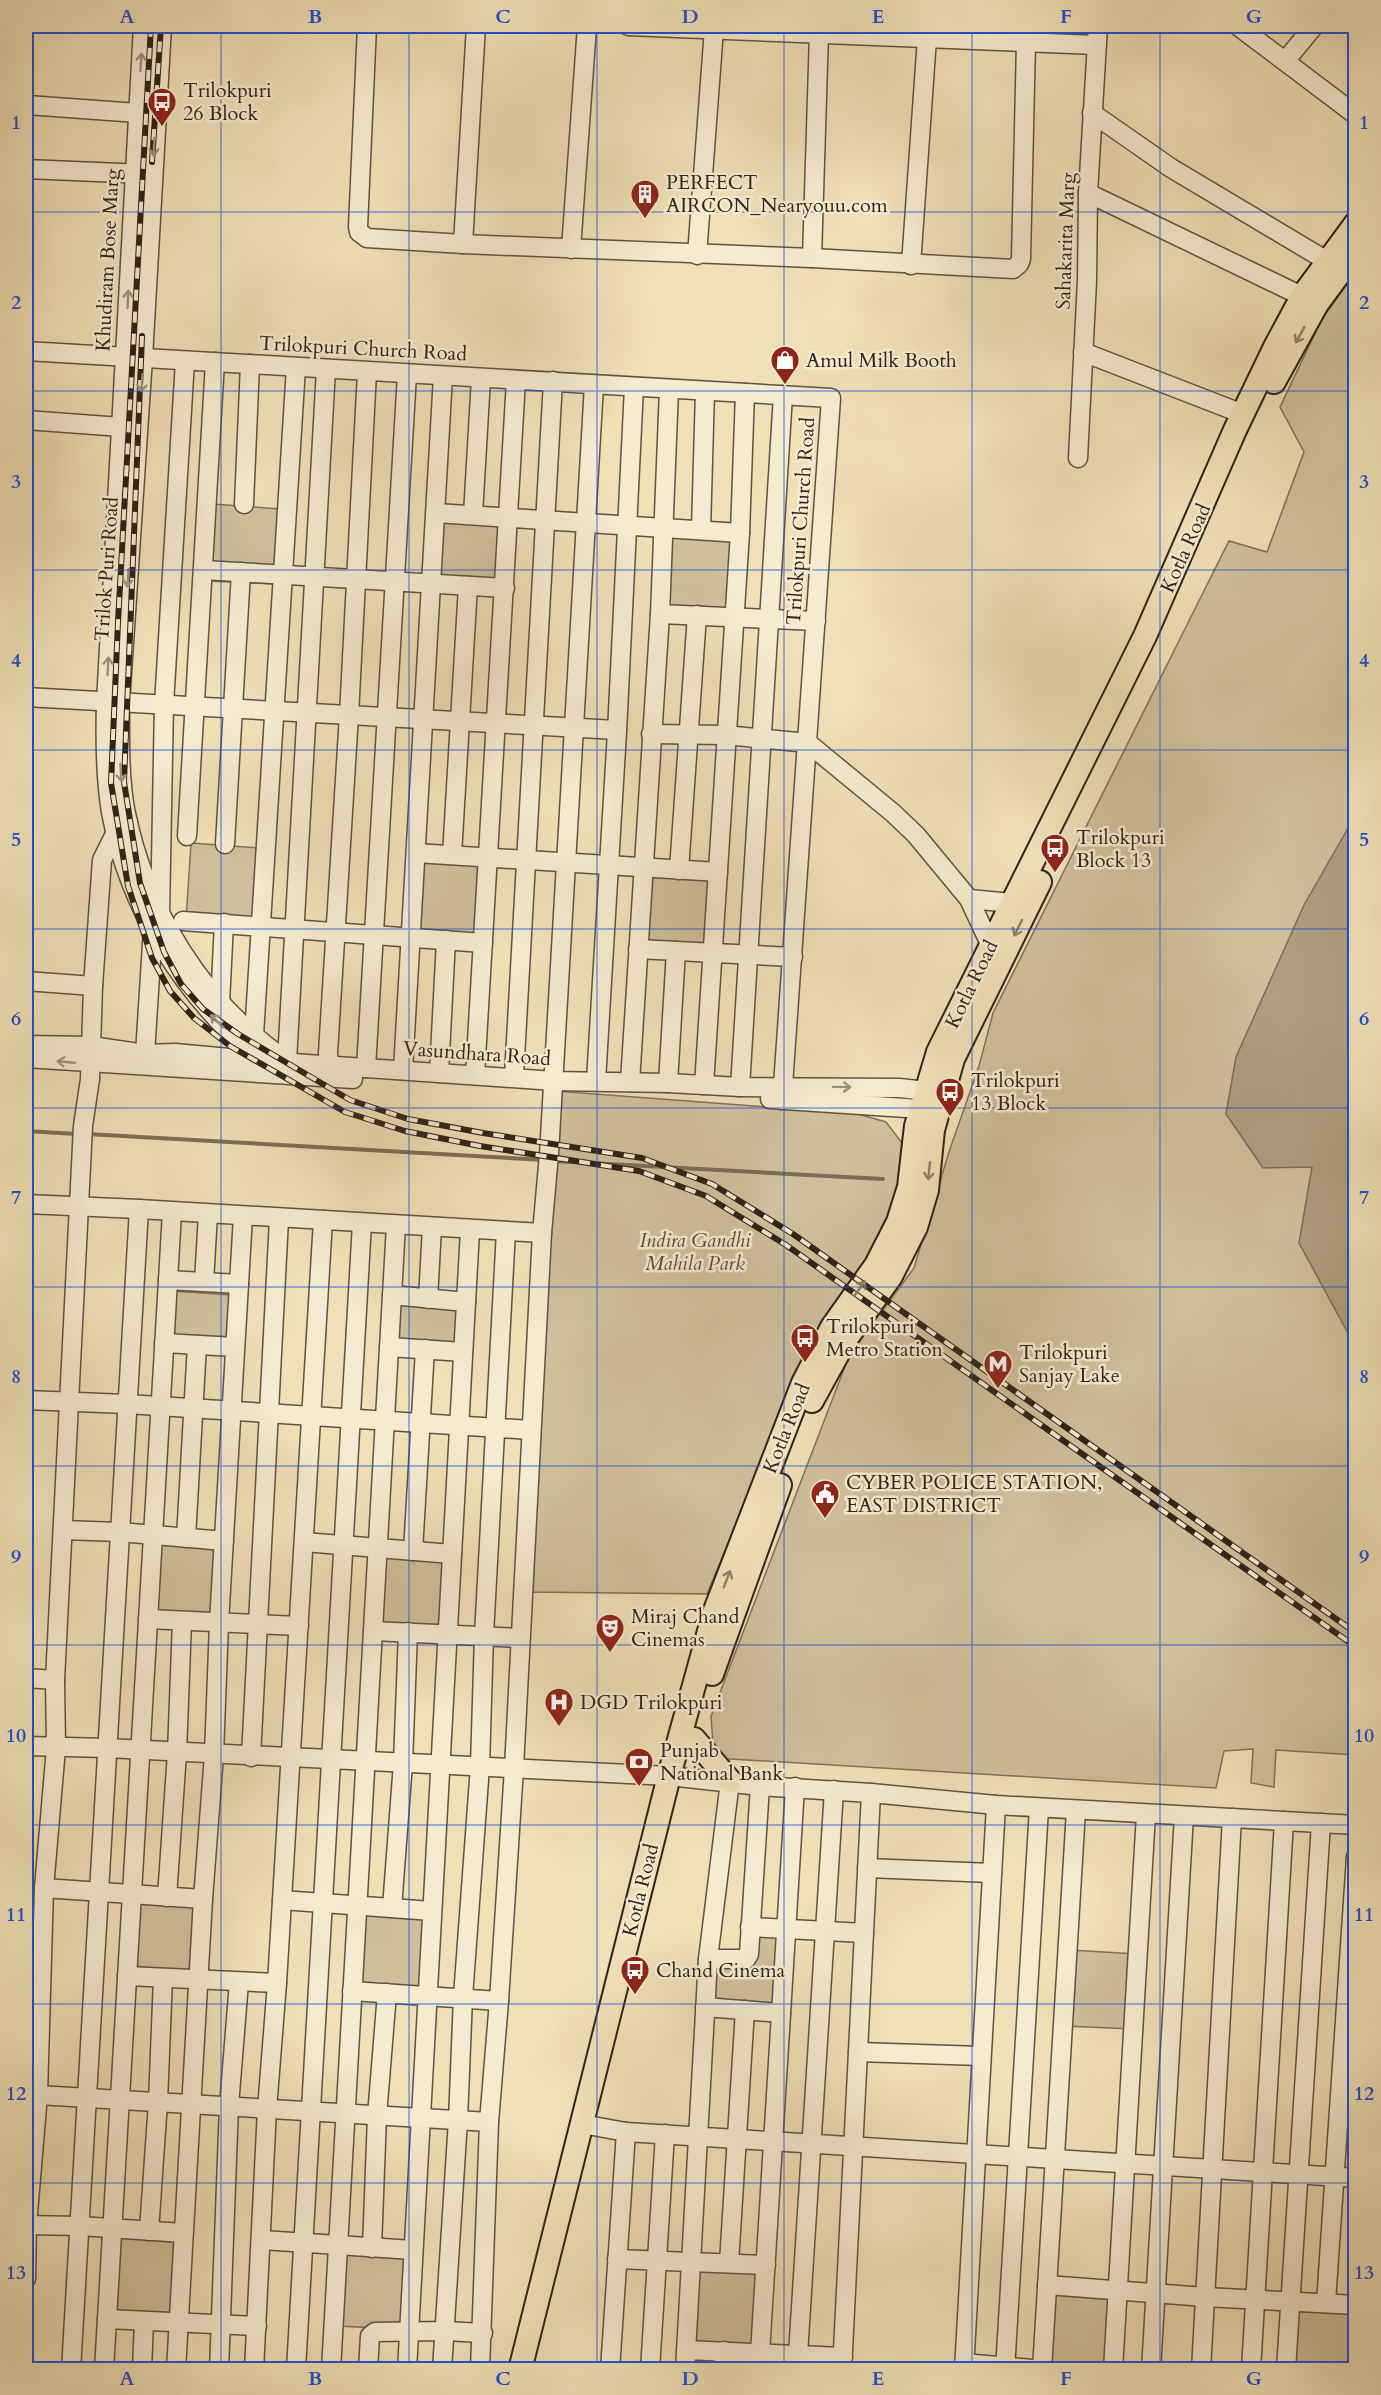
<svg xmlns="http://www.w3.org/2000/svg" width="1381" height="2395" viewBox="0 0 1381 2395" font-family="Cardo,serif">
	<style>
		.green { fill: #cfc09b; stroke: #7f715a; stroke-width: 1.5 }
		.water { fill: #ae9f80; stroke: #7b6d56; stroke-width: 1.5 }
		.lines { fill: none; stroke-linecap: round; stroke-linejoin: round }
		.stream { stroke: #7b6d56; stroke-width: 4 }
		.minor-casing { stroke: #5f5240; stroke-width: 21 }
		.major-casing { stroke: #2f2218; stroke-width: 26 }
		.minor { stroke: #f5ebd0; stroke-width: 18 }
		.major { stroke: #f0e0b6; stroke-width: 22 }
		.rail-casing { stroke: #2f2218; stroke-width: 6 }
		.rail { stroke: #f5ebd0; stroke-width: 4; stroke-dasharray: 11; stroke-linecap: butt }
		.oneway { stroke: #9c917d }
		.oneway2 { stroke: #908167 }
		.grid { fill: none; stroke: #1d4ed8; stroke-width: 1.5; stroke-opacity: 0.55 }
		.labels { text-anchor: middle; stroke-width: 5; stroke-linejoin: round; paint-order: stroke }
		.poi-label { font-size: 20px; fill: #2f2218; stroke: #f5ebd0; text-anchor: start }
		.street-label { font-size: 20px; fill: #2f2218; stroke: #f5ebd0 }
		.park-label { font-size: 20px; font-style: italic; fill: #574a39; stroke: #f5ebd0 }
		.neatline { fill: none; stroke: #1d4ed8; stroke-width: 2 }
		.grid-label { font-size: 20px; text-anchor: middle; font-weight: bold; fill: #1d4ed8 }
	</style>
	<rect width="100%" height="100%" fill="#f0e0b6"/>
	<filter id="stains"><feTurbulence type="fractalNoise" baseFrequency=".00333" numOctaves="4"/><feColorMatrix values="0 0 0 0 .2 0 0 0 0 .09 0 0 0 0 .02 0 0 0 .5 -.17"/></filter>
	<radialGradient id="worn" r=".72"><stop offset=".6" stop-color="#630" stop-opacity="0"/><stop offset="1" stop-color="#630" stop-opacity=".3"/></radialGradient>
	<g class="green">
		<path d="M1355,273V1755L1276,1750L1274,1787L1251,1783L1253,1749L1224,1751L1216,1788L714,1758L711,1716L849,1356L914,1268L949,1152L979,1066L993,1013L1229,541L1267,552L1304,452L1280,407L1322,319Z"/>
		<path d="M213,504L279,509L275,584L208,581Z"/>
		<path d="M439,516L505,520L501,595L434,592Z"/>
		<path d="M666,534L733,539L728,614L661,611Z"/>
		<path d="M191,843L258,848L254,923L186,920Z"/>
		<path d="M419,858L485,862L481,937L414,934Z"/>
		<path d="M645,871L712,875L708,950L640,947Z"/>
		<path d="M555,1091L858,1114L886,1122L902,1143L907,1162L891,1224L795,1384L707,1594L528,1592Z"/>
		<path d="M171,1291L232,1295L229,1338L168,1334Z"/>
		<path d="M396,1300L457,1304L454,1348L393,1344Z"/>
		<path d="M154,1539L220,1544L216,1619L149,1616Z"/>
		<path d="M379,1553L446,1557L441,1632L374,1629Z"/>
		<path d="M132,1897L199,1901L195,1976L127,1973Z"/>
		<path d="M359,1909L425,1913L421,1988L354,1985Z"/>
		<path d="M753,1931L782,1933L778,2009L714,2005L717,1962L750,1964Z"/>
		<path d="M1070,1950L1137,1954L1132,2029L1065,2026Z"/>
		<path d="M112,2235L179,2239L175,2314L107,2311Z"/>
		<path d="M339,2250L406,2254L402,2329L335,2326Z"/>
		<path d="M695,2270L761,2274L757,2349L690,2346Z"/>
		<path d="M1052,2291L1115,2295L1110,2369L1047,2366Z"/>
		<path d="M1294,2305L1355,2309V2369L1290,2370Z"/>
	</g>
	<path class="water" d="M1355,816L1356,1346H1355L1299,1243L1312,1167L1263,1168L1226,1114L1236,1057L1304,905Z"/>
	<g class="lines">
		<g class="stream">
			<path d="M26,1131L77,1134"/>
			<path d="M87,1134L544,1160"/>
			<path d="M554,1161L883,1179"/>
		</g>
		<g class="minor-casing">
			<g id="minor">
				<path d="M143,26L106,703C105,739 105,776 111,812C129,910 185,997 261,1061"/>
				<path d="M162,26L143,358L120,703C120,738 119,774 125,809C145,910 202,1003 287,1061"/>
				<path d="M367,26L358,227L359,232L367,238L463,244L812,258L1013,269L1019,264L1021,259L1026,42"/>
				<path d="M628,26L1096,45"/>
				<path d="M1238,26L1356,115"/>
				<path d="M1286,60L1314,26"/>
				<path d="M27,105L138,113"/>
				<path d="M1092,113L1171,168L1327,261"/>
				<path d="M26,169L145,174"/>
				<path d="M1088,193L1314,302"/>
				<path d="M463,244L476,26"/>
				<path d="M571,249L587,26"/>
				<path d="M697,255L714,29"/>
				<path d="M812,258L819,33"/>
				<path d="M911,265L927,38"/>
				<path d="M26,351L831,398L782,1100"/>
				<path d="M1083,352L1243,414"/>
				<path d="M26,420L121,427"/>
				<path d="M1078,458L1087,281L1088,193L1098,26"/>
				<path d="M244,504L250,364"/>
				<path d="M436,513L740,533"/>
				<path d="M473,515L481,378"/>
				<path d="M701,530L705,391"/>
				<path d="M204,570L505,588"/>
				<path d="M660,614L816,621"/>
				<path d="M26,697L617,730"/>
				<path d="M651,734L725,735L808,743L893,813L916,835L969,899L990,944"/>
				<path d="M187,836L215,362"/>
				<path d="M225,844L241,572"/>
				<path d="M416,853L718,872"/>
				<path d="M452,855L468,586"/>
				<path d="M679,870L697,615"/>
				<path d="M969,899L1012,903"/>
				<path d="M183,921L483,943"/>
				<path d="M638,949L793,957"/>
				<path d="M26,981L93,986"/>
				<path d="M220,1003L224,923"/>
				<path d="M254,1035L296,367"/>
				<path d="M26,1045L91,1046L145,1054L175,1053L251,1060L554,1081L668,1083L740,1087L899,1088L927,1091L937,1099"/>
				<path d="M145,1054L153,928L160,914L164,704L185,361"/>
				<path d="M26,1058L353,1079"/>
				<path d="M287,1061L326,369"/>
				<path d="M329,1065L328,1053L349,715L367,372"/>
				<path d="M366,1068L407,374"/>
				<path d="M403,1070L443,376"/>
				<path d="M439,1073L446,940"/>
				<path d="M475,1075L516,380"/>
				<path d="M514,1076L553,381"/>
				<path d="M596,1081L617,732L634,387"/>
				<path d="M630,1082L660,614L669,389"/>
				<path d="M668,1083L676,951"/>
				<path d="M704,1085L740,533L745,393"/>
				<path d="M740,1087L783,395"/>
				<path d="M770,1099L921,1109L933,1105"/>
				<path d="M26,1204L139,1209L542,1233"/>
				<path d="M168,1280L239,1284"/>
				<path d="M204,1282L208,1214"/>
				<path d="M392,1295L466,1302"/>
				<path d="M428,1299L432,1227"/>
				<path d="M164,1343L235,1347"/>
				<path d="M389,1347L463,1352"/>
				<path d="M26,1400L127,1404L531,1430"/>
				<path d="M63,1530L120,1532L224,1541"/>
				<path d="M186,1538L197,1345"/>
				<path d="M304,1542L452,1554"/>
				<path d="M413,1551L425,1349"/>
				<path d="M148,1619L299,1626"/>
				<path d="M373,1631L519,1638"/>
				<path d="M26,1678L55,1680"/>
				<path d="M26,1746L107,1748L669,1776L760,1786L871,1793L996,1805L1356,1825"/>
				<path d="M251,1757L279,1219"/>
				<path d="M867,1868L992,1873"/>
				<path d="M44,1888L203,1899"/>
				<path d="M167,1897L177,1753L182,1621"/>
				<path d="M282,1900L432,1911"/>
				<path d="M392,1908L403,1763L408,1632"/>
				<path d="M750,1927L864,1933"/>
				<path d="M708,1959H746L749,1954L760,1786"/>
				<path d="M127,1976L277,1983"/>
				<path d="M352,1991L499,2001"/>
				<path d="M705,2007L781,2013"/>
				<path d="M858,2052L981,2056"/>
				<path d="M38,2095L489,2122"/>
				<path d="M582,2124L626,2132L1356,2178"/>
				<path d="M26,2225L80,2226L183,2233"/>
				<path d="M149,2231L158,2102L163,1978"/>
				<path d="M262,2240L413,2250"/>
				<path d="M372,2248L377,2116L387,1993"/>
				<path d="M617,2259L766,2265"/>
				<path d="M729,2263L745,2010"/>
				<path d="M26,2279L27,2225L38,2095L44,1888L56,1748L55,1680L83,1126L90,1079L93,986L102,860L116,832L128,822"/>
				<path d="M1047,2285L1205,2297L1356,2305"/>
				<path d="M1326,2303L1356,1857"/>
				<path d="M107,2319L257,2326"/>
				<path d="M686,2350L843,2357"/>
				<path d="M964,2363L1044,2370"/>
				<path d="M71,2370L139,1209"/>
				<path d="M104,2370L172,1212"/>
				<path d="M142,2370L144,2321"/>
				<path d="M176,2370L203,1899L214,1755L219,1623L243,1216"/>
				<path d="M219,2370L229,2106L239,1982"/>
				<path d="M254,2370L267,2109L277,1983L323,1220"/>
				<path d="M296,2370L362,1223"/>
				<path d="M331,2370L396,1225"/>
				<path d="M368,2370L370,2336L375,2332L445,2331L483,2333"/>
				<path d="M407,2370L470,1230"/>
				<path d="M442,2370L458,2120L463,1997L480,1766L484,1635L506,1231"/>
				<path d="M480,2370L489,2122L499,2001L514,1768L542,1233L549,1154L594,385"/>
				<path d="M610,2370L626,2132"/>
				<path d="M650,2370L665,2134"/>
				<path d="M685,2370L708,1959L730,1781"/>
				<path d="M723,2370L724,2351"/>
				<path d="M759,2370L795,1787"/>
				<path d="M797,2370L834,1790"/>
				<path d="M842,2370L871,1793"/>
				<path d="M964,2370L996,1805"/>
				<path d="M1005,2370L1039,1808"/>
				<path d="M1042,2370L1076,1810"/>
				<path d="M1113,2370L1146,1814"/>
				<path d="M1151,2370L1184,1816"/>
				<path d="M1201,2370L1232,1818"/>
				<path d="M1251,2370L1284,1821"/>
				<path d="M1286,2370L1321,1823"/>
			</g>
		</g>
		<g class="major-casing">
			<g id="major">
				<path d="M1274,382L1317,304L1356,251"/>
				<path d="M812,1401L846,1339L891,1276L916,1227L927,1190L933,1130L953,1059L1040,882"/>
				<path d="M712,1674L780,1485"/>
				<path d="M694,1739L730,1781"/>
				<path d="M520,2370L669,1776L714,1613L803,1383L832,1327L876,1265L898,1222L909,1187L916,1126L938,1052L1145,636L1235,430L1275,347L1303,295L1356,223"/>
			</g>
		</g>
		<use href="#minor" class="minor"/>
		<use href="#major" class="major"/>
		<g class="rail-casing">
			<g id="rail">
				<path d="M151,26L118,622L111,783L128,886L152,958L170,991L194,1018L230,1046L345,1112L405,1131L480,1146L639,1171L706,1196L786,1245L1356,1647"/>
				<path d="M152,162L161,26"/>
				<path d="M142,336L124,782L140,883L164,952L181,984L203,1009L238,1034L350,1100L408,1119L483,1133L642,1158L712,1184L793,1234L1356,1633"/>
			</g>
		</g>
		<use href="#rail" class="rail"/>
	</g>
	<defs><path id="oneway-shaft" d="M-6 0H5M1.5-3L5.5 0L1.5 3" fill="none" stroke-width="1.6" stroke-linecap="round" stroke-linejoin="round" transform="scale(1.5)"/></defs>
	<g class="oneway">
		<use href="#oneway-shaft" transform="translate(141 62) rotate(-86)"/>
		<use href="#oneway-shaft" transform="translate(154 147) rotate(93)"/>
		<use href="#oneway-shaft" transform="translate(128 299) rotate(-87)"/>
		<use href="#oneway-shaft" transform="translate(142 383) rotate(94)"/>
		<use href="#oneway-shaft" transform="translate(128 578) rotate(94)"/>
		<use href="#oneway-shaft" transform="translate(108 666) rotate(-87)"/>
		<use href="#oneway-shaft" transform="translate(121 773) rotate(86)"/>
		<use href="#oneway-shaft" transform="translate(217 1021) rotate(-135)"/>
		<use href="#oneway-shaft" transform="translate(66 1062) rotate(-175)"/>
		<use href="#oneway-shaft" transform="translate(842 1087) rotate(1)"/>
	</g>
	<g class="oneway2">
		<use href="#oneway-shaft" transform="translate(1300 335) rotate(119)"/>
		<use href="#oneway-shaft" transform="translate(1018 928) rotate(116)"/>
		<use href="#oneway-shaft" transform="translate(929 1171) rotate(96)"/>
		<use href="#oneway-shaft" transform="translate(860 1288) rotate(-54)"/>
		<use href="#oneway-shaft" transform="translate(727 1579) rotate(-69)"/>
	</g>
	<path class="grid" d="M221,26V2370M409,26V2370M597,26V2370M784,26V2370M972,26V2370M1160,26V2370M26,212H1356M26,391H1356M26,570H1356M26,750H1356M26,929H1356M26,1108H1356M26,1287H1356M26,1466H1356M26,1645H1356M26,1825H1356M26,2004H1356M26,2183H1356"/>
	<defs>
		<g id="bus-pin" transform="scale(1.5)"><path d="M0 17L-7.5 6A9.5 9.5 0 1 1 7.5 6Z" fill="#8f2418" stroke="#f5ebd0"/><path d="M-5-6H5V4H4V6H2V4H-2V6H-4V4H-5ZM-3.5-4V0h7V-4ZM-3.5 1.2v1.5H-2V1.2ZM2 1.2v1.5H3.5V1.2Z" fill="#fff"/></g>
		<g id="building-pin" transform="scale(1.5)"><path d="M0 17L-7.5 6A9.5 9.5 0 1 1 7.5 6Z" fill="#8f2418" stroke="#f5ebd0"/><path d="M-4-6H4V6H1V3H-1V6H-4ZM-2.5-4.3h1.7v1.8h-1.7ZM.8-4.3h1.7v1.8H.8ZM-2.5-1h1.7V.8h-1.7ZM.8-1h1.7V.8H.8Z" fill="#fff"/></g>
		<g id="shop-pin" transform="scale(1.5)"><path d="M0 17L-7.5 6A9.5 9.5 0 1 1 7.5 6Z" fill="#8f2418" stroke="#f5ebd0"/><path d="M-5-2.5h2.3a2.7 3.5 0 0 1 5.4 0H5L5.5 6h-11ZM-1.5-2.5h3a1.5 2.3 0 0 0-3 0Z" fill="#fff"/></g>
		<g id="metro-pin" transform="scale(1.5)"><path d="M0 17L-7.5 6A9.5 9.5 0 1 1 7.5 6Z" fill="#8f2418" stroke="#f5ebd0"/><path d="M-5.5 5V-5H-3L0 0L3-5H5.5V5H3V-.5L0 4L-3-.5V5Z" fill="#fff"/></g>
		<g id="civic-pin" transform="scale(1.5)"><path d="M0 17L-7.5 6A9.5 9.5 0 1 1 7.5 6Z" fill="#8f2418" stroke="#f5ebd0"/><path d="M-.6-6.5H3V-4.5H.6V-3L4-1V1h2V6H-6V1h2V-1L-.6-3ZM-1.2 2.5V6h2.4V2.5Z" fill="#fff"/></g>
		<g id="theatre-pin" transform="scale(1.5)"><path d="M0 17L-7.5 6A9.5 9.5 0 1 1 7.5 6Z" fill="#8f2418" stroke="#f5ebd0"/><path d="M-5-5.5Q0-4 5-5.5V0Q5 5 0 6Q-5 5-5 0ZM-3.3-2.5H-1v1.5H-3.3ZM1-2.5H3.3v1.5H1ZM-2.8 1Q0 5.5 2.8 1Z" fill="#fff"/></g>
		<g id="hospital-pin" transform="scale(1.5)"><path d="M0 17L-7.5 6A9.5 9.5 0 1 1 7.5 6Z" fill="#8f2418" stroke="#f5ebd0"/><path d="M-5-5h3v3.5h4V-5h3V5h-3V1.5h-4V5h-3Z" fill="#fff"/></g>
		<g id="bank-pin" transform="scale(1.5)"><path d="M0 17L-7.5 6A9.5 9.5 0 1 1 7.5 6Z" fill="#8f2418" stroke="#f5ebd0"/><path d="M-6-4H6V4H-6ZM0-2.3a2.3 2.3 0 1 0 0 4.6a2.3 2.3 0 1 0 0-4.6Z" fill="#fff"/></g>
	</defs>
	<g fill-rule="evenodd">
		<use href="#bus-pin" x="162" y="102"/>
		<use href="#building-pin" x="645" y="194"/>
		<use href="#shop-pin" x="785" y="360"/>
		<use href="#bus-pin" x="1055" y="848"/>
		<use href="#bus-pin" x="950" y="1092"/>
		<use href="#bus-pin" x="805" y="1338"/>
		<use href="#metro-pin" x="998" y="1364"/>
		<use href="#civic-pin" x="825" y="1494"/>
		<use href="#theatre-pin" x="610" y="1628"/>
		<use href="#hospital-pin" x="559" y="1702"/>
		<use href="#bank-pin" x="639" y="1762"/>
		<use href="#bus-pin" x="635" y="1970"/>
	</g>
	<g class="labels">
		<g class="poi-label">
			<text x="183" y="97">Trilokpuri<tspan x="183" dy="23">26 Block</tspan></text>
			<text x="666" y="189">PERFECT<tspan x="666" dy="23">AIRCON_Nearyouu.com</tspan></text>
			<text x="806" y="367">Amul Milk Booth</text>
			<text x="1076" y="844">Trilokpuri<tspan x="1076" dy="23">Block 13</tspan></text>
			<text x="971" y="1087">Trilokpuri<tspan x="971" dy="23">13 Block</tspan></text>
			<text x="826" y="1333">Trilokpuri<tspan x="826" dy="23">Metro Station</tspan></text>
			<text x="1019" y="1359">Trilokpuri<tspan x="1019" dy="23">Sanjay Lake</tspan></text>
			<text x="846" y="1489">CYBER POLICE STATION,<tspan x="846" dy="23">EAST DISTRICT</tspan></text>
			<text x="631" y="1623">Miraj Chand<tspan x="631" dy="23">Cinemas</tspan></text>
			<text x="580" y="1709">DGD Trilokpuri</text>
			<text x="660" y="1757">Punjab<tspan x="660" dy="23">National Bank</tspan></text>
			<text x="656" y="1977">Chand Cinema</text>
		</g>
		<g class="street-label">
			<text transform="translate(1065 241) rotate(-88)" y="7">Sahakarita Marg</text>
			<text transform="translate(107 260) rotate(-87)" y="7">Khudiram Bose Marg</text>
			<text transform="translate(363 348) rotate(3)" y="7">Trilokpuri Church Road</text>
			<text transform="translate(800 521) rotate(-86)" y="7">Trilokpuri Church Road</text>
			<text transform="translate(1185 548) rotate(-66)" y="7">Kotla Road</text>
			<text transform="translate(106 569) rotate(-86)" y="7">Trilok Puri Road</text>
			<text transform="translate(971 984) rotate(-64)" y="7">Kotla Road</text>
			<text transform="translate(477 1053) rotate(4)" y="7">Vasundhara Road</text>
			<text transform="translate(786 1428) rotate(-68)" y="7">Kotla Road</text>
			<text transform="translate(640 1890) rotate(-76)" y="7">Kotla Road</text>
		</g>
		<g class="park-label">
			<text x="695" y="1247">Indira Gandhi<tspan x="695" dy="23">Mahila Park</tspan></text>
		</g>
	</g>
	<rect width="1381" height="2395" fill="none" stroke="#f0e0b6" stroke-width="66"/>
	<rect x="33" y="33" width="1315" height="2329" class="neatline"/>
	<g class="grid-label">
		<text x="127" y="23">A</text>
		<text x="315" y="23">B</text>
		<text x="503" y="23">C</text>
		<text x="690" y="23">D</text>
		<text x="878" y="23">E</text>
		<text x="1066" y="23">F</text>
		<text x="1254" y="23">G</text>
		<text x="16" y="129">1</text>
		<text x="1364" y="129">1</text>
		<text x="16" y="309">2</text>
		<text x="1364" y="309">2</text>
		<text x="16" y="488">3</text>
		<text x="1364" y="488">3</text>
		<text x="16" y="667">4</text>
		<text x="1364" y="667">4</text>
		<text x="16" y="846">5</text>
		<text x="1364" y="846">5</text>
		<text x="16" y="1025">6</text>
		<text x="1364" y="1025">6</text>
		<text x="16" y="1204">7</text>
		<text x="1364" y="1204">7</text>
		<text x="16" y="1383">8</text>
		<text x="1364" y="1383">8</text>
		<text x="16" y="1563">9</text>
		<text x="1364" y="1563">9</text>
		<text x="16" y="1742">10</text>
		<text x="1364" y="1742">10</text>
		<text x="16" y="1921">11</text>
		<text x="1364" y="1921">11</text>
		<text x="16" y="2100">12</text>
		<text x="1364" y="2100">12</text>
		<text x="16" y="2279">13</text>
		<text x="1364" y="2279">13</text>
		<text x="127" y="2385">A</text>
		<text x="315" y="2385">B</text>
		<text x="503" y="2385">C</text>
		<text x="690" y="2385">D</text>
		<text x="878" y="2385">E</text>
		<text x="1066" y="2385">F</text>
		<text x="1254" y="2385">G</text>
	</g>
	<rect width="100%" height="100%" filter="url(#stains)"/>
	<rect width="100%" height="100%" fill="url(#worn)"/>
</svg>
